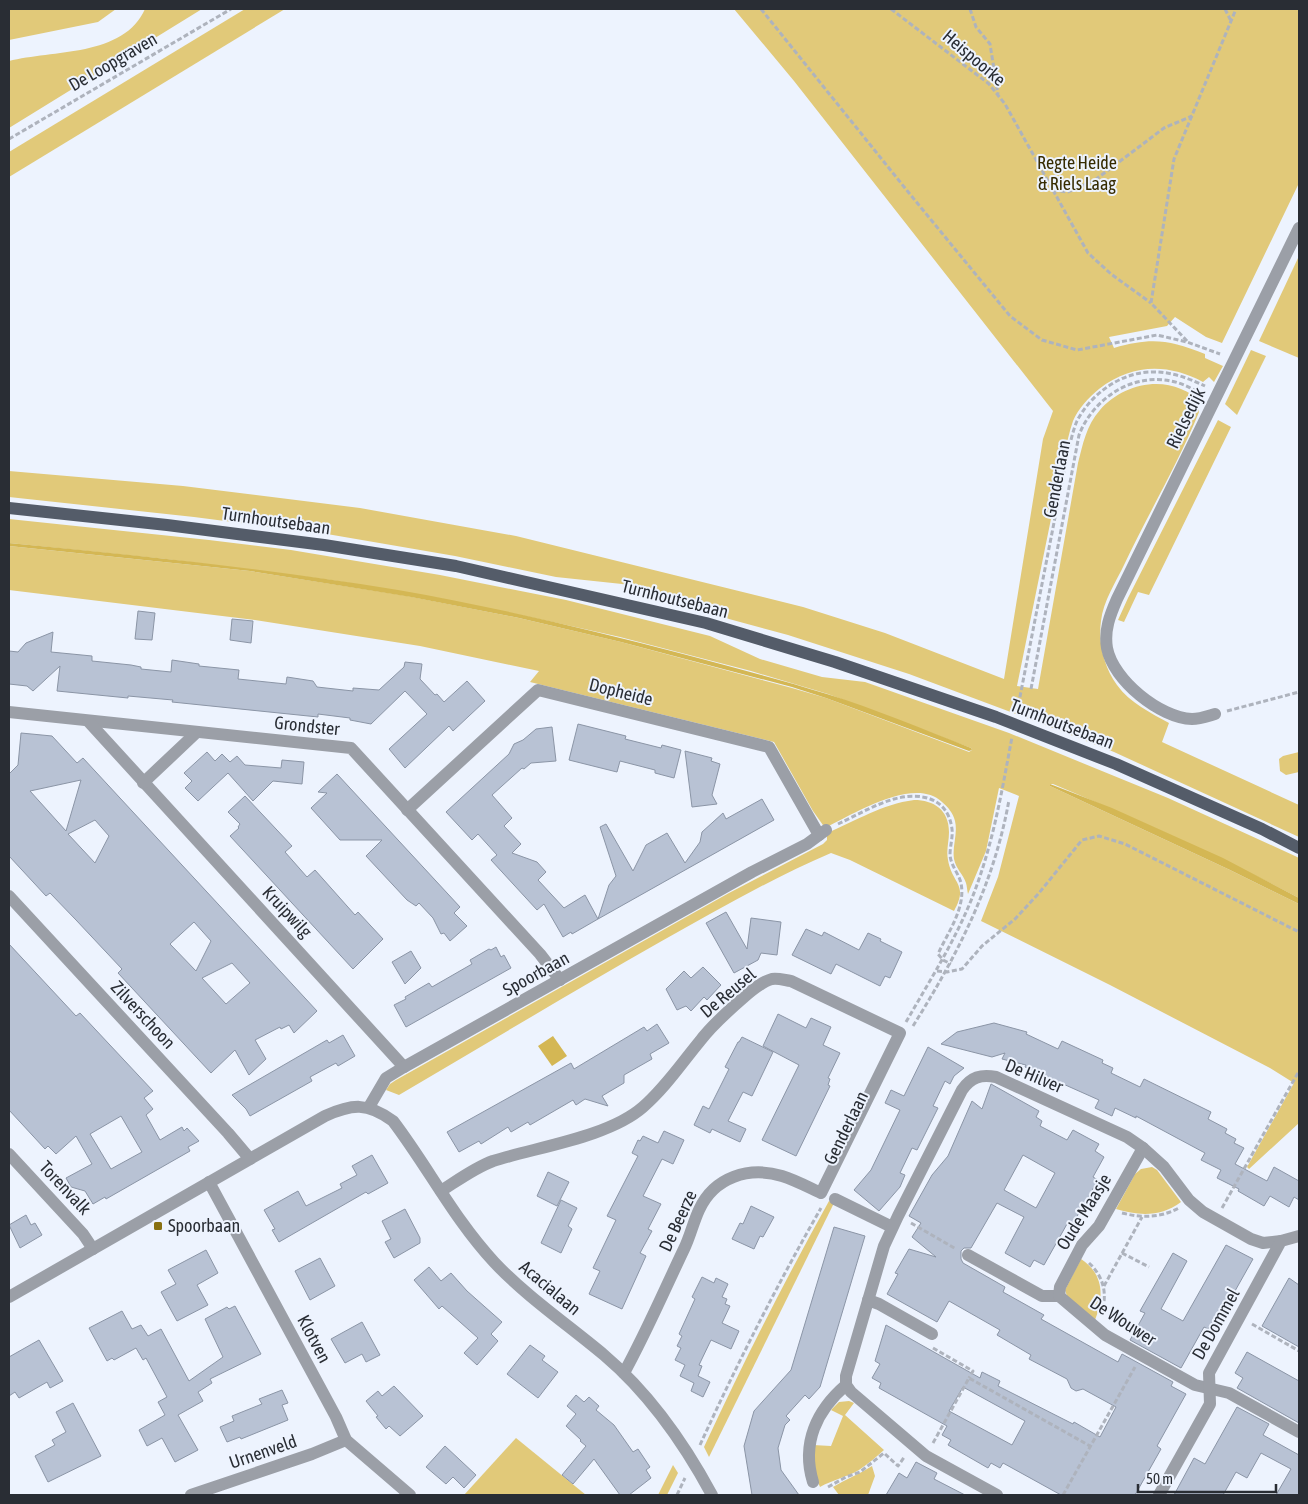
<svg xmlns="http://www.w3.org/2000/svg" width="1308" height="1504" viewBox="0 0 1308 1504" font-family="'Asap Condensed',sans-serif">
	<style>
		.green { fill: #e1c979 }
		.water { fill: #d4b754 }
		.building { fill: #b8c2d4; stroke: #8b95a6; fill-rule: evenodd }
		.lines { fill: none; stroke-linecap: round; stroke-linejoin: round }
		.path { stroke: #aeb3bd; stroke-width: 3; stroke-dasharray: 5 2.5; stroke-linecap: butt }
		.minor { stroke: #9b9fa7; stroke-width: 12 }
		.major { stroke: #545c69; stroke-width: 12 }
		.poi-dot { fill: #887011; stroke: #edf3fe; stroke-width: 2 }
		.labels { text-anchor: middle; stroke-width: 4; stroke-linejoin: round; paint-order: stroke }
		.street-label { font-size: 18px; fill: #292d34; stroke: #edf3fe }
		.park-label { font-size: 18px; fill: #362b00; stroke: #edf3fe }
		.poi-label { font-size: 18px; fill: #292d34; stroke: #edf3fe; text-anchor: start }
	</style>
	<rect width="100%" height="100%" fill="#edf3fe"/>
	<g class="green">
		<path d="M9,9H116L98,22L9,40Z"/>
		<path d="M145,9H202L9,128V61C52,50 124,57 145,9Z"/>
		<path d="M245,9H285L9,177V152Z"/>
		<path d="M734,9H1299V183L1222,343L1206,337L1175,317L1167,326L1109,337L1114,348C1152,337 1169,340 1205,354V358L1223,366L1214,382L1209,377L1203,382C1167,363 1132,364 1099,389C1089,397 1078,409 1073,421C1069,432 1067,444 1064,455L1017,686L1038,689L1078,463C1083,444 1086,426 1100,410C1119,388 1153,377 1181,389C1185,391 1191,393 1194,397C1196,401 1198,407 1199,412C1178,464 1148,514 1124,565C1116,582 1103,601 1101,621C1098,642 1104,668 1117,685C1130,703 1151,713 1169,723L1162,742L1299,805V837L1114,752L1048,726L909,674L788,635L729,619L676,596L622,584L556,577L455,556L327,534L194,517L9,497V471L183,486L360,508L516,536L803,607L885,633L1004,679L1043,439L1053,411L794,81Z"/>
		<path d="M1299,256V358L1259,341Z"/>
		<path d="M1251,350L1266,356L1237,415L1225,404Z"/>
		<path d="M1218,420L1231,427L1149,595L1138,592L1124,622L1118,620L1128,598Z"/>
		<path d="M9,519L209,540L291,550L440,575L566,600L710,636L760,659L822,677L865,682L1009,733L1168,798L1295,856L1299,858V898C1219,856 1137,819 1053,784H1050V786L1230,870L1299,904V1123L1249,1169L1247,1167L1294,1083L1270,1068L1110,985L981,921L998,877L1019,796L999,788L986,851L968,894C967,890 967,886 966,883C963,874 956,869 954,859C952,846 958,834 955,821C953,813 948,807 942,802C914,776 854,814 825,828L813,811L774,742L530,682L539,671L420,646L255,620L9,590V546L250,571L407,596L519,618L621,642L792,688L826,698L969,752L972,750L971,748L828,694L751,671L620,637L553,622L438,598L331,580L166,559L9,543Z"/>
		<path d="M1299,752V772L1286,775L1280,771L1279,759L1283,756Z"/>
		<path d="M914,800C934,800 949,810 949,832C949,842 946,850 948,860C952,884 969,884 954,911L850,860L831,853C772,878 716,911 660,942C572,992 486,1044 399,1095L386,1090L390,1084L396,1080L729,893L823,844L827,840V833C856,821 882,804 914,800Z"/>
		<path d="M1152,1167L1157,1170L1181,1202C1161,1217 1139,1216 1116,1209L1135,1174L1141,1169Z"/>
		<path d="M829,1201L834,1203L709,1457L704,1447C743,1363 784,1282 829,1201Z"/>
		<path d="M1081,1259C1104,1274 1104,1297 1095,1320L1067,1296L1065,1290Z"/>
		<path d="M849,1401L854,1403L845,1415L884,1450C876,1457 868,1464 859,1470C847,1477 832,1480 820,1487L815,1475L813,1445L831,1446L843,1416L831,1410L839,1402Z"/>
		<path d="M516,1438L586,1495H464Z"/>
		<path d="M673,1465L678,1473L667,1495H658Z"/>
		<path d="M872,1466L875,1476L868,1495H839L833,1487C846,1479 860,1474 872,1466Z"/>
	</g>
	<g class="water">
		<path d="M9,543C139,555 269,569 398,590C494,607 589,629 683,654C731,667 779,679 827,694C875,709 923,729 971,748L972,750L969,751L826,698L792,687L621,642L519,618L411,597L250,571L9,546Z"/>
		<path d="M1050,784L1112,808L1223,858L1299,898V904L1230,870L1050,786Z"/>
		<path d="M553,1036L567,1056L552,1066L538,1046Z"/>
	</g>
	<g class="building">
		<path d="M138,611L155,613L152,640L135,639Z"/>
		<path d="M232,619L253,621L251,643L230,640Z"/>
		<path d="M53,632L51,652L92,656V661L131,665L141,667V669L171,672L172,660L199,664V666L239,670L238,679L286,684L287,677L313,681L317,687L353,691V688L379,690L404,667L405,662L422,664L420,679L435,695L437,694L444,702L467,681L485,701L453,731L449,726L405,768L389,749L427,714L405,691L371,724L350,720V718L318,714V717L172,702L173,700L128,696V698L57,691L60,666L33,691L27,686L9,684V651L18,652L26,643Z"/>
		<path d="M578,724L626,736L625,739L661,748L662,745L681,750L674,778L655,773V770L620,761L617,772L569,760Z"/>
		<path d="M552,727L556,761L531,763L524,769L522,768L492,795L512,818L504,826L521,844L512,853L537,862L546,872L538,880L564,908L585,895L598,919L572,934L571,932L563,937L544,904L537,910L491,860L497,855L478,834L472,840L446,812L509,754L514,744L523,740L536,729Z"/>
		<path d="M21,733L52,736L77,763L83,758L317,1011L294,1033L289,1025L281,1029L280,1027L255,1040L266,1059L249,1075L235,1050L211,1073L118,973L122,969L76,920L50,893L46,896L9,856V774L18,765ZM81,780L66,831L30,791ZM95,820L109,836L95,863L68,834ZM194,922L211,941L196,971L170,944ZM232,963L250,983L226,1004L202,978Z"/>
		<path d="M685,751L712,758L711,761L720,764L712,795L717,804L692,807Z"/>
		<path d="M207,752L215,761L222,754L230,762L237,756L245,765L281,768L282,760L304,762L302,784L273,781L253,801L228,773L198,801L185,788L192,781L184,773Z"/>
		<path d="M337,774L460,907L454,913L467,926L450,941L444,933L441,934L433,918L419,903L416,906L407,900L366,856L382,840H340L311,808L327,793L318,792Z"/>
		<path d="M245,796L292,846L285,852L307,877L315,870L355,915L358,912L383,939L353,969L230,836L239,828L238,827L240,824L228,812Z"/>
		<path d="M762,799L774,820L598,919L609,885L616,876L600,827L606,824L633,871L646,845L667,833L685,863L700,842L702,832L723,813L726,819Z"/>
		<path d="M726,912L747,949L751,918L781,922L777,955L761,953L758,960L734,973L706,923Z"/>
		<path d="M806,929L822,936L824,932L859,950L868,933L881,939L880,941L902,952L890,978L885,976L880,986L836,964L831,974L792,955Z"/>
		<path d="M9,944L76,1016L80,1013L153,1091L144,1098L153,1109L146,1115L160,1140L182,1127L184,1131L187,1128L199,1141L188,1147L190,1151L106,1199L105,1197L93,1204L85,1191L71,1187L66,1178L92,1164L76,1136L56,1154L48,1146L45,1149L9,1110ZM121,1116L142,1152L111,1169L90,1134Z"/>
		<path d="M496,947L501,957L504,955L511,968L406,1027L394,1005L406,999L405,997L429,983L432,987L472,964L470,960L489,949L491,950Z"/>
		<path d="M411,951L421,968L405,984L392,962Z"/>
		<path d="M703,967L721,985L707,1000L704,997L691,1011L686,1006L677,1010L666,989L684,971L691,978Z"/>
		<path d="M778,1014L806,1028L811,1018L831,1027L823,1045L840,1053L828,1078L830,1079L828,1085L830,1086L796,1156L762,1140L799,1065L763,1046Z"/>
		<path d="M994,1023L1027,1032L1026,1034L1058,1049L1062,1041L1103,1060L1102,1063L1113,1068L1111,1073L1140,1087L1144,1079L1211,1112L1208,1119L1227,1129L1225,1133L1236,1139L1234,1143L1244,1148L1235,1164L1267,1181L1274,1167L1299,1181V1200L1294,1197L1289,1207L1270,1196L1264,1206L1238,1191L1239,1189L1217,1178L1221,1170L1201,1160L1205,1153L1136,1116V1118L1115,1108L1112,1116L1095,1108L1099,1100L1025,1067L1026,1065L1002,1059L1005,1053L992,1057L941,1044L957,1032Z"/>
		<path d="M657,1024L669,1043L650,1054L652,1059L624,1075V1083L602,1096L608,1106L585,1099L576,1105L573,1100L530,1125L528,1122L511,1132L508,1127L481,1144L479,1141L459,1152L447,1132L571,1063L574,1069L644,1027L647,1031Z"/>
		<path d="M343,1035L355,1056L338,1066L336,1063L310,1077L312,1081L250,1116L246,1109L232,1095L327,1040L329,1043Z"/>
		<path d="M742,1037L773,1052L752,1096L743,1092L728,1121L746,1129L740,1142L712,1129L710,1133L694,1125L703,1106L709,1109L729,1069L725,1067L738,1042H739Z"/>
		<path d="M928,1047L964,1068L954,1076L950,1084L945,1081L933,1106L938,1108L917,1150L912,1148L900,1173L905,1175L900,1187L879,1211L854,1190L871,1170L900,1110L885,1103L891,1090L904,1096Z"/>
		<path d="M991,1084L1039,1111L1036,1117L1042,1121L1040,1126L1067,1140L1073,1130L1099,1144L1095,1151L1104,1157L1093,1177L1098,1180L1083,1206L1071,1227L1067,1224L1044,1265L1034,1260L1030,1267L1005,1253L1024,1217L997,1203L971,1248H964L961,1251V1259L963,1263L1005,1287L1003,1292L1044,1315L1041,1319L1118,1362L1122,1354L1173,1382L1171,1386L1186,1394L1157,1446L1161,1449L1135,1495H1061L1003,1463L1000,1468L991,1463L988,1468L948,1445L951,1440L942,1435L947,1426L879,1388L881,1383L872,1378L880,1364L875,1361L886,1325L980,1378L982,1372L1000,1381L998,1386L1073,1424L1074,1422L1100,1437L1116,1407L1083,1389L1076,1391L1071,1388L1067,1379L1029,1359L1031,1355L997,1335L1000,1330L949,1301L937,1322L887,1294L898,1274L895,1273L909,1249L936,1257L912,1237L921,1223L909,1216L932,1175L948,1156L972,1101L982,1109ZM1023,1155L1055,1173L1036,1208L1004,1190ZM963,1387L1025,1421L1012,1445L949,1411Z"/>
		<path d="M664,1131L684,1140L673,1164L662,1159L643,1196L661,1204L648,1229L652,1231L640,1253L646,1256L622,1309L589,1294L600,1271L593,1268L616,1220L607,1216L638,1156L632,1153L638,1140L640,1141L643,1136L658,1143Z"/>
		<path d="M372,1155L388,1183L368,1194L366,1192L279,1242L272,1230L275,1229L264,1210L298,1191L306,1206L342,1188L340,1184L357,1175L352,1166Z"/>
		<path d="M548,1172L569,1182L557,1206L537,1196Z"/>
		<path d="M561,1200L577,1208L568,1226L572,1229L561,1253L541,1243Z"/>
		<path d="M751,1206L774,1217L763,1237L760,1236L754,1249L732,1239L740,1223L743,1224Z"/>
		<path d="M405,1209L420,1238V1243L394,1258L385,1242L391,1239L382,1221Z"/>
		<path d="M26,1215L31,1225L35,1223L42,1235L20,1248L9,1225Z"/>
		<path d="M834,1227L865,1236L820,1387L809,1399L805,1395L786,1416L790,1420L785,1425L778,1448L781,1470L799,1495H752L744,1446L754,1411L791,1370Z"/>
		<path d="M1226,1245L1253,1259L1217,1323L1213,1321L1208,1329L1204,1327L1181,1368L1130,1340L1145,1313L1140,1311L1173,1253L1187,1261L1161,1309L1183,1321Z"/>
		<path d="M206,1250L218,1273L197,1285L208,1305L177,1321L161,1292L176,1284L168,1270Z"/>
		<path d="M320,1258L335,1286L310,1300L295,1271Z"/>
		<path d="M429,1267L441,1281L451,1273L467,1291L502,1322L491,1334L498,1341L477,1365L464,1353L478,1338L442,1306L439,1309L414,1280Z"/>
		<path d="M702,1277L714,1283L716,1278L728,1284L722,1297L727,1299L725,1304L730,1306L722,1323L739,1331L731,1349L711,1340L699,1365L702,1366L698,1376L710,1382L703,1397L691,1391L694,1383L680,1376L685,1365L675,1360L681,1348L677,1346L682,1336L679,1334L695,1299L692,1297Z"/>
		<path d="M1289,1278L1299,1285V1347L1262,1326Z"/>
		<path d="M235,1306L261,1354L210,1379L212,1383L198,1392L203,1401L178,1415L198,1450L175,1462L162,1438L147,1446L139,1430L165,1415L158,1402L167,1397L146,1358L143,1360L136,1348L114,1360L112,1358L107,1361L89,1328L122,1311L132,1329L141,1325L148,1336L161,1329L189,1381L223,1357L205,1319L227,1307L229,1309Z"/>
		<path d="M362,1322L380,1355L366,1362L362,1354L345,1363L331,1339Z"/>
		<path d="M39,1340L63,1381L50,1388L47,1382L19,1398L15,1392L9,1396V1357Z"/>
		<path d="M530,1345L545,1356L542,1360L558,1372L538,1398L507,1374Z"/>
		<path d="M1247,1352L1299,1381V1423L1237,1388L1243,1378L1235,1373Z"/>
		<path d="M394,1386L423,1416L400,1436L389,1426L386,1429L376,1417L378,1416L366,1401L378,1391L382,1396Z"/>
		<path d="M282,1390L288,1403L282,1405L288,1420L241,1439L240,1437L227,1442L220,1427L234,1421L232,1416L262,1404L259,1399Z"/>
		<path d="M576,1395L584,1402L589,1397L599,1406L596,1410L614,1425L633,1452L638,1449L650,1467L646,1470L651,1478L629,1495H620L594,1459L573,1484L562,1475L586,1446L580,1441L581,1440L566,1426L576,1414L567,1406Z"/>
		<path d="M73,1403L101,1456L48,1482L35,1456L55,1445L52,1440L66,1432L56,1412Z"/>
		<path d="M1237,1407L1269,1424L1263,1435L1299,1455V1495H1276L1291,1469L1261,1453L1247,1478L1236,1472L1223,1495H1174L1194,1458L1205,1464Z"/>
		<path d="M445,1446L476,1475L464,1488L453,1477L446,1484L426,1467Z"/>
		<path d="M916,1462L937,1473L934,1479L965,1495H886L899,1473L907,1478Z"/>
	</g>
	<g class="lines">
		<g class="path">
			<path d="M761,9L909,193L1010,316L1042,340L1077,350L1157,335L1187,342L1220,354"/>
			<path d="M891,9L989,84L1005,104L1088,253L1111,274L1151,303"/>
			<path d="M970,9L976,27L990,44L998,94"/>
			<path d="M1225,9L1231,21"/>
			<path d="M9,139L231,9"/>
			<path d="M1053,190L1068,192L1095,180L1164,128L1192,116"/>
			<path d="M1187,341L1151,303L1174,159L1236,9"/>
			<path d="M1031,689L1079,435C1093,399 1131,373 1171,381C1182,383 1192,389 1203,394"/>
			<path d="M1227,711L1299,692"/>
			<path d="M1017,712L1068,451C1071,441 1073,430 1077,421C1091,394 1120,373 1150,372C1170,371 1188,378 1205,386"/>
			<path d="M838,824C855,816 876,804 894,799C920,792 948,797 952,829C953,837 950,846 950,855C951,866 959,874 961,883C966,908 948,932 938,954L943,960L951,964"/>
			<path d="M937,971L947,972L962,969L982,946L1015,919L1039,893L1082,840L1099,836L1125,844L1299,932"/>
			<path d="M906,1022C933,975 962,930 979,879C995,833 1003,785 1012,737"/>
			<path d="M913,1026C958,954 994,884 1009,800"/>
			<path d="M1222,1208L1299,1071"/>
			<path d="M1122,1213C1142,1218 1160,1218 1179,1208"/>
			<path d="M911,1223L956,1249"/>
			<path d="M1122,1253L1149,1267"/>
			<path d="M1089,1263C1104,1277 1108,1295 1101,1314"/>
			<path d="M1104,1286L1142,1217"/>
			<path d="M1252,1324L1299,1351"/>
			<path d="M933,1348L973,1371L969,1378"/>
			<path d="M933,1443L969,1378L1090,1446"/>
			<path d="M700,1445C737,1364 777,1285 821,1208"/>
			<path d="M828,1487L846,1477L860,1472L884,1453L898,1466L905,1456"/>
			<path d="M677,1495L685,1478"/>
			<path d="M1063,1495L1135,1367"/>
		</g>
		<g class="minor">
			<path d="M9,712L351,748L540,954L560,980"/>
			<path d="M1215,714C1208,716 1200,719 1192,719C1160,718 1113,680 1107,648C1104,630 1110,615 1117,599L1299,228"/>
			<path d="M88,721L404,1067"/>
			<path d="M143,783L197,732"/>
			<path d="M407,810L538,690L769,747L819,835"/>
			<path d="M9,896L228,1133L250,1159"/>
			<path d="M369,1107L386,1078L404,1067L752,872L807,844L826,830"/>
			<path d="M9,1154L83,1234L93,1249"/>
			<path d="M209,1182L336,1417L346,1440L410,1495"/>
			<path d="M441,1191C457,1181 474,1168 493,1161C537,1147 609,1137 643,1107C665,1088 681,1064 700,1041C712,1025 728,1011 743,998C751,991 761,982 772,979C778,978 784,980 791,981L900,1033L821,1193C808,1187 795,1180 782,1176C749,1166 714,1177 699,1210C693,1223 690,1237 684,1249C664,1291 646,1333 624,1373"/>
			<path d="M835,1199L892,1227"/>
			<path d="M968,1255L1042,1296H1059L1105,1335L1195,1385L1229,1393L1299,1432"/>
			<path d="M1059,1296L1060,1287L1082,1245L1099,1226L1143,1148"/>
			<path d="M9,1297L325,1116C352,1104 367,1102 393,1121C428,1167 454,1219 494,1262C527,1297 567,1324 604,1355C650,1394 684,1443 712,1495"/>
			<path d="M868,1300L879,1304L932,1334"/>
			<path d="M813,1482C801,1443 817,1410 846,1385"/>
			<path d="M191,1495L312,1454L346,1440"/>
			<path d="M997,1495L926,1456L851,1392L846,1385V1376L884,1246L898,1216L962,1090C971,1077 981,1074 996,1077L1127,1137L1143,1148L1164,1167L1189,1200L1203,1212L1251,1239L1263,1243L1281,1241"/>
			<path d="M1159,1495L1210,1404L1209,1373L1281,1241L1299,1236"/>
		</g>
		<path class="major" d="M9,508L167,525L324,545L456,566L706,623L835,662L996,717L1116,764L1262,829L1299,848"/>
	</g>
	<rect class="poi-dot" x="153" y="1221" width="10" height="10" rx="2.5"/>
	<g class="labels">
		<g class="street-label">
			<text transform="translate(974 58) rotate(40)" y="6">Heispoorke</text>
			<text transform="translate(113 62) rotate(-30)" y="6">De Loopgraven</text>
			<text transform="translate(1186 418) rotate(-64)" y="6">Rielsedijk</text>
			<text transform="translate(1057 479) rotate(-79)" y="6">Genderlaan</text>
			<text transform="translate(276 521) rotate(8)" y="6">Turnhoutsebaan</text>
			<text transform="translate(675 599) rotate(14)" y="6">Turnhoutsebaan</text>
			<text transform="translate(621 692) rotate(14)" y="6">Dopheide</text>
			<text transform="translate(1062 724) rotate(21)" y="6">Turnhoutsebaan</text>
			<text transform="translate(307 726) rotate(6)" y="6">Grondster</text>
			<text transform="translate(287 912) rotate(47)" y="6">Kruipwilg</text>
			<text transform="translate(536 974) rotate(-29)" y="6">Spoorbaan</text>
			<text transform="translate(728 993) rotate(-40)" y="6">De Reusel</text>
			<text transform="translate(143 1015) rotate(47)" y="6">Zilverschoon</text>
			<text transform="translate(1034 1076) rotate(23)" y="6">De Hilver</text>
			<text transform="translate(846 1128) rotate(-64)" y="6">Genderlaan</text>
			<text transform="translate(65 1188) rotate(47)" y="6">Torenvalk</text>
			<text transform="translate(1084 1212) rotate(-58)" y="6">Oude Maasje</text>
			<text transform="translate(678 1221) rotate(-65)" y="6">De Beerze</text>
			<text transform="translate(550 1288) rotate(40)" y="6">Acacialaan</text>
			<text transform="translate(1123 1321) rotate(33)" y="6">De Wouwer</text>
			<text transform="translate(1216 1324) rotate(-61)" y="6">De Dommel</text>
			<text transform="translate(314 1339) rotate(62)" y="6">Klotven</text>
			<text transform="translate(263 1452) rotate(-19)" y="6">Urnenveld</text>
		</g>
		<g class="park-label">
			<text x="1077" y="169">Regte Heide<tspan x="1077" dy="21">&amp; Riels Laag</tspan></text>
		</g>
		<g class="poi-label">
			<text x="168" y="1232">Spoorbaan</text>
		</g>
	</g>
	<rect width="1308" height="1504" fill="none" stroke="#292d34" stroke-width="20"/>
	<path d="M1138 1484v8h138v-8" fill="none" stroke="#292d34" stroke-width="2.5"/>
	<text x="1146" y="1484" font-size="15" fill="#292d34" stroke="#edf3fe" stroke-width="4" paint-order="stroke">50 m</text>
</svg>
